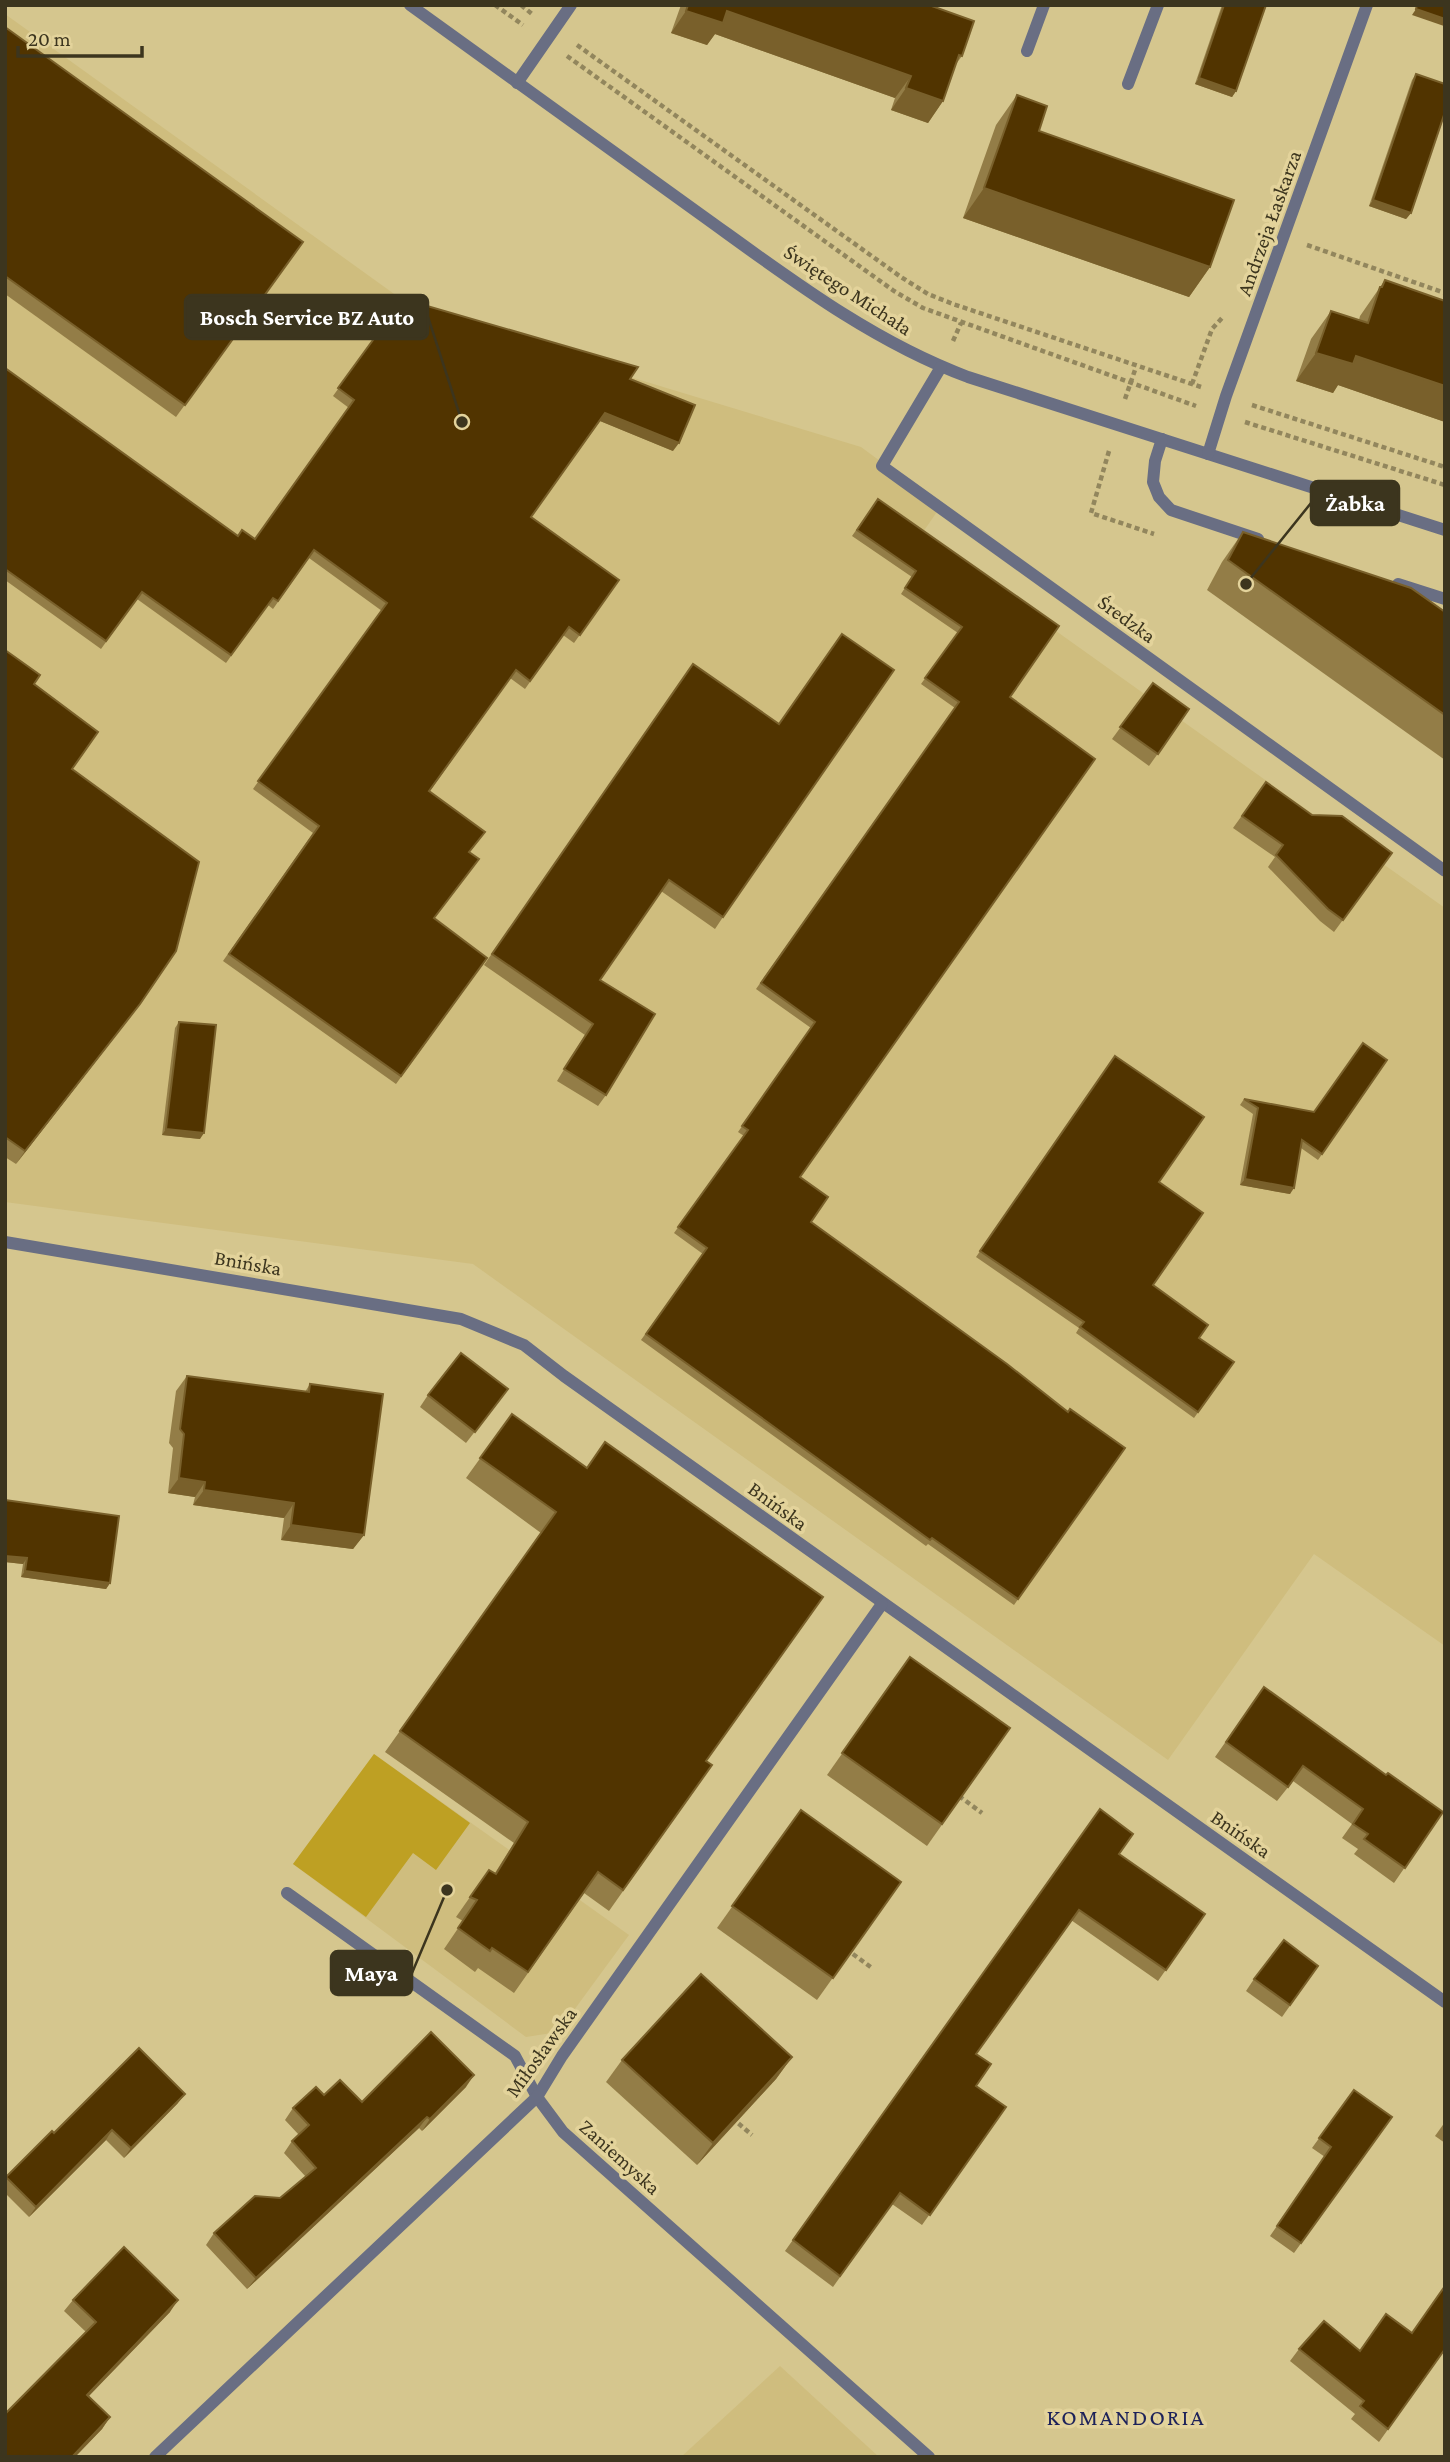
<svg xmlns="http://www.w3.org/2000/svg" width="1450" height="2462" viewBox="0 0 1450 2462" font-family="'Crimson Pro',serif">
  <rect width="100%" height="100%" fill="#d5c68e"/>
  <g fill="#cfbd7e">
    <path d="M5 14 422 314 861 447 941 506 921 535 1445 908V1646L1314 1554 1168 1760 473 1264 5 1202Z"/>
    <path d="M374 1754 629 1935 558 2032 526 2037 293 1864Z"/>
    <path d="M780 2366 879 2457H681Z"/>
  </g>
  <path fill="#bea023" d="M374 1754 470 1823 436 1870 413 1853 366 1917 293 1864Z"/>
  <g fill="none" stroke-linecap="round" stroke-linejoin="round">
    <g stroke="#92865d" stroke-width="4.5" stroke-dasharray="5 3.5" stroke-linecap="butt">
      <path d="M495 5 523 25"/>
      <path d="M521 5 532 14"/>
      <path d="M577 45 901 277 928 294 953 304 1201 387"/>
      <path d="M567 56 894 291 923 308 1196 406"/>
      <path d="M1307 245 1445 293"/>
      <path d="M953 341 961 323"/>
      <path d="M1192 384 1212 329 1223 317"/>
      <path d="M1125 399 1136 367"/>
      <path d="M1252 405 1445 467"/>
      <path d="M1245 422 1445 485"/>
      <path d="M1109 451 1091 513 1154 534"/>
      <path d="M959 1796 982 1813"/>
      <path d="M846 1949 872 1968"/>
      <path d="M732 2118 752 2135"/>
    </g>
    <g stroke="#696e83" stroke-width="12">
      <path d="M410 5C507 75 603 144 700 214 785 275 869 340 968 377L1445 530"/>
      <path d="M1027 51 1044 5"/>
      <path d="M517 83 571 5"/>
      <path d="M1128 84 1158 5"/>
      <path d="M941 367 882 466 1445 871"/>
      <path d="M1162 439 1155 461 1153 482 1159 497 1171 510 1258 539"/>
      <path d="M1208 454 1226 396 1367 5"/>
      <path d="M1398 584 1445 599"/>
      <path d="M5 1242 461 1319 524 1345 564 1376 1445 2002"/>
      <path d="M287 1893 515 2056 537 2097 563 2132 929 2457"/>
      <path d="M155 2457 537 2097 562 2056 882 1604"/>
    </g>
  </g>
  <g fill="#937d47">
    <path d="M681 5H929L962 56 956 64 943 101 928 123 891 110 895 98 715 34 707 45 671 33Z"/>
    <path d="M1222 5H1266L1236 91 1232 97 1195 84Z"/>
    <path d="M5 27 303 242 176 417 5 294Z"/>
    <path d="M1416 74 1411 213 1406 219 1369 206 1412 80Z"/>
    <path d="M1017 95 1039 131 1210 267 1189 297 963 218 996 125Z"/>
    <path d="M1385 280 1445 301V422L1338 385 1333 393 1296 381 1311 339 1331 311 1359 320 1360 316Z"/>
    <path d="M403 299 630 379 673 451 600 421 531 517 619 580 574 643 563 635 525 689 510 678 430 791 479 840 470 852 434 918 487 958 396 1084 223 961 313 833 253 789 382 611 309 558 273 609 268 605 226 663 137 599 101 649 5 580V368L238 536 255 539 349 408 333 396Z"/>
    <path d="M878 499 1010 697 800 1177 811 1222 1068 1412 1125 1448 1014 1605 928 1544 926 1546 641 1340 703 1254 674 1233 744 1136 738 1132 811 1028 756 989 955 708 921 684 958 633 901 594 912 577 852 536Z"/>
    <path d="M1243 532 1445 612V760L1207 590 1222 562Z"/>
    <path d="M5 650 34 684 72 769 130 1017 16 1164 5 1157Z"/>
    <path d="M693 664 723 917 715 929 661 891 600 980 606 1095 598 1106 557 1081 585 1035 484 965Z"/>
    <path d="M1153 683 1189 710 1149 766 1112 739Z"/>
    <path d="M1266 782 1312 815 1392 853 1334 932 1320 921 1268 867 1275 857 1233 828Z"/>
    <path d="M179 1022 200 1139 162 1135 175 1028Z"/>
    <path d="M1115 1056 1159 1182 1153 1285 1199 1338 1234 1362 1194 1418 1076 1333 1079 1328 976 1257Z"/>
    <path d="M1387 1060 1318 1160 1301 1148 1290 1194 1240 1185 1253 1114 1240 1105 1244 1099 1314 1112Z"/>
    <path d="M187 1376 305 1392 310 1384 364 1535 353 1549 281 1540 284 1518 193 1505 195 1497 168 1493 173 1448 169 1443 176 1391Z"/>
    <path d="M508 1389 466 1443 420 1407 428 1395Z"/>
    <path d="M512 1414 706 1761 712 1765 609 1911 584 1893 514 1993 478 1968 475 1972 444 1949 463 1921 456 1917 489 1870 495 1873 514 1843 385 1752 541 1533 466 1478Z"/>
    <path d="M5 1500 110 1583 106 1589 21 1577 23 1564 5 1562Z"/>
    <path d="M910 1657 1010 1728 927 1846 827 1775Z"/>
    <path d="M1264 1687 1386 1775 1443 1812 1394 1883 1354 1854 1358 1849 1342 1838 1352 1824 1293 1781 1277 1801 1215 1757Z"/>
    <path d="M1100 1809 1119 1854 1205 1914 1158 1981 1071 1920 976 2054V2086L1006 2107 922 2225 892 2204 833 2287 785 2251Z"/>
    <path d="M801 1810 901 1882 817 2000 717 1928Z"/>
    <path d="M1318 1966 1282 2017 1246 1991 1254 1979Z"/>
    <path d="M792 2057 776 2079 697 2165 606 2082 622 2060Z"/>
    <path d="M466 2087 422 2131 419 2128 247 2289 206 2245 214 2233 280 2198 306 2177 284 2153 292 2141 299 2135 285 2120 293 2108 324 2095 362 2102Z"/>
    <path d="M1354 2090 1392 2117 1294 2253 1270 2236 1325 2157 1312 2148Z"/>
    <path d="M178 2103 124 2158 106 2140 29 2217 5 2193V2179L52 2131 54 2133Z"/>
    <path d="M1445 2122V2143L1435 2136Z"/>
    <path d="M73 2300 170 2312 89 2396 110 2417 102 2429 75 2457H5L86 2332 64 2311Z"/>
    <path d="M1412 2333 1445 2349 1379 2442 1351 2419 1355 2414 1290 2361 1299 2349 1360 2351Z"/>
  </g>
  <g fill="#79602b">
    <path d="M1416 9 1445 19V25L1444 26 1412 15Z"/>
    <path d="M686 11H727L911 76 895 98 715 34 707 45 671 33Z"/>
    <path d="M1199 78 1236 91 1232 97 1195 84Z"/>
    <path d="M906 88 943 101 928 123 891 110Z"/>
    <path d="M984 188 1210 267 1189 297 963 218Z"/>
    <path d="M1373 200 1411 213 1406 219 1369 206Z"/>
    <path d="M1316 353 1356 356 1445 386V422L1338 385 1333 393 1296 381Z"/>
    <path d="M605 413 679 443 673 451 600 421Z"/>
    <path d="M140 1004 130 1017 16 1164 25 1151Z"/>
    <path d="M166 1129 204 1133 200 1139 162 1135Z"/>
    <path d="M1245 1179 1294 1188 1290 1194 1240 1185Z"/>
    <path d="M179 1478 205 1482 195 1497 168 1493Z"/>
    <path d="M204 1490 294 1503 284 1518 193 1505Z"/>
    <path d="M291 1525 364 1535 353 1549 281 1540Z"/>
    <path d="M5 1556 27 1558 23 1564 5 1562Z"/>
    <path d="M25 1571 110 1583 106 1589 21 1577Z"/>
    <path d="M792 2057 776 2079 697 2165 713 2143Z"/>
    <path d="M474 2075 466 2087 422 2131 430 2119Z"/>
    <path d="M185 2094 178 2103 124 2158 131 2148Z"/>
    <path d="M427 2117 419 2128 247 2289 256 2278Z"/>
    <path d="M112 2130 106 2140 29 2217 36 2207Z"/>
    <path d="M178 2300 170 2312 79 2406 87 2395Z"/>
    <path d="M110 2417 102 2429 75 2457H72Z"/>
  </g>
  <g fill="#513400" stroke="#79602b" stroke-width="2">
    <path d="M688 5H929L974 21 962 56 959 55 943 101 906 88 911 76 727 11 723 23 686 11Z"/>
    <path d="M1224 5H1266L1236 91 1199 78Z"/>
    <path d="M1417 5H1445V19L1416 9Z"/>
    <path d="M5 27 303 242 185 405 5 276Z"/>
    <path d="M1416 74 1445 84V112L1411 213 1373 200Z"/>
    <path d="M1017 95 1047 106 1039 131 1234 200 1210 267 984 188Z"/>
    <path d="M1385 280 1445 301V386L1356 356 1353 364 1316 353 1331 311 1368 323 1380 287H1382Z"/>
    <path d="M403 299 638 367 630 379 695 405 679 443 605 413 531 517 619 580 580 635 569 627 530 681 516 670 429 791 485 832 469 852 479 859 434 918 487 958 401 1076 229 954 319 826 258 781 387 603 314 550 278 601 273 598 231 655 142 592 106 641 5 569V368L238 536 242 530 255 539 354 400 338 388Z"/>
    <path d="M878 499 1059 626 1010 697 1095 759 800 1177 828 1197 811 1222 1007 1364 1068 1412 1070 1409 1125 1448 1018 1599 932 1538 930 1540 646 1334 707 1248 678 1227 748 1130 742 1126 815 1022 761 983 959 702 925 678 962 627 905 588 916 571 857 530Z"/>
    <path d="M1243 532 1411 588 1445 612V715L1228 560Z"/>
    <path d="M842 634 894 670 723 917 669 880 600 980 655 1014 606 1095 564 1069 593 1024 492 954 693 664 779 724Z"/>
    <path d="M5 650 40 675 34 684 98 732 72 769 199 862 176 951 140 1004 25 1151 5 1137Z"/>
    <path d="M1153 683 1189 709 1158 754 1120 727Z"/>
    <path d="M1266 782 1312 815 1342 816 1392 853 1343 920 1328 909 1276 855 1283 845 1242 816Z"/>
    <path d="M179 1022 216 1025 204 1133 166 1129Z"/>
    <path d="M1363 1043 1387 1060 1322 1154 1302 1140 1294 1188 1245 1179 1258 1108 1244 1099 1314 1112Z"/>
    <path d="M1115 1056 1204 1117 1159 1182 1203 1213 1153 1285 1208 1325 1199 1338 1234 1362 1198 1412 1080 1327 1084 1322 980 1251Z"/>
    <path d="M461 1353 508 1389 475 1432 428 1395Z"/>
    <path d="M187 1376 309 1392 310 1384 383 1394 364 1535 291 1525 294 1503 204 1490 205 1482 179 1478 184 1434 180 1429Z"/>
    <path d="M512 1414 587 1468 605 1442 823 1597 706 1761 712 1765 623 1890 598 1872 528 1972 492 1948 490 1951 458 1928 477 1900 470 1897 489 1870 496 1874 528 1822 400 1731 556 1512 480 1458Z"/>
    <path d="M5 1500 119 1516 110 1583 25 1571 27 1558 5 1556Z"/>
    <path d="M910 1657 1010 1728 942 1824 842 1753Z"/>
    <path d="M1264 1687 1386 1775 1388 1773 1443 1812 1405 1868 1364 1839 1368 1834 1353 1824 1363 1809 1303 1766 1288 1787 1226 1742Z"/>
    <path d="M1100 1809 1133 1834 1119 1854 1205 1914 1166 1970 1079 1910 976 2054 991 2064 976 2086 1006 2107 930 2215 900 2193 840 2276 793 2240Z"/>
    <path d="M801 1810 901 1882 833 1978 732 1906Z"/>
    <path d="M1284 1940 1318 1966 1290 2005 1254 1979Z"/>
    <path d="M701 1974 792 2057 713 2143 622 2060Z"/>
    <path d="M431 2032 474 2075 430 2119 427 2117 256 2278 214 2233 255 2196 280 2198 316 2168 292 2141 309 2125 293 2108 316 2087 324 2095 340 2080 362 2102Z"/>
    <path d="M139 2048 185 2094 131 2148 112 2130 36 2207 6 2177 52 2131 54 2133Z"/>
    <path d="M1354 2090 1392 2117 1301 2243 1277 2226 1331 2147 1319 2138Z"/>
    <path d="M124 2247 178 2300 87 2395 110 2417 72 2457H5V2414L96 2322 73 2300Z"/>
    <path d="M1445 2286V2349L1388 2429 1360 2406 1364 2401 1299 2349 1324 2321 1360 2351 1386 2314 1412 2333Z"/>
  </g>
  <g text-anchor="middle" dominant-baseline="central" stroke-width="7" stroke-linejoin="round" paint-order="stroke">
    <g font-size="21" fill="#3c351e" stroke="#e3d39b">
      <text transform="translate(1269 223) rotate(-70)">Andrzeja Łaskarza</text>
      <text transform="translate(848 290) rotate(33)">Świętego Michała</text>
      <text transform="translate(1127 619) rotate(36)">Średzka</text>
      <text transform="translate(248 1263) rotate(10)">Bnińska</text>
      <text transform="translate(778 1506) rotate(36)">Bnińska</text>
      <text transform="translate(1241 1834) rotate(35)">Bnińska</text>
      <text transform="translate(541 2052) rotate(-54)">Miłosławska</text>
      <text transform="translate(620 2157) rotate(42)">Zaniemyska</text>
    </g>
    <g font-size="23" letter-spacing="2" fill="#1d225a" stroke="#e3d39b">
      <text x="1126" y="2417">KOMANDORIA</text>
    </g>
  </g>
  <path fill="none" stroke="#3c351e" stroke-width="2.5" d="M462 422L428 317M1246 584L1311 503M447 1890L412 1973"/>
  <g fill="#3c351e" stroke="#e3d39b" stroke-width="2.5">
    <circle cx="462" cy="422" r="7"/>
    <circle cx="1246" cy="584" r="7"/>
    <circle cx="447" cy="1890" r="7"/>
  </g>
  <g fill="#3c351e" stroke="#3c351e" stroke-width="2.5">
    <rect x="185" y="295" width="243" height="44" rx="7"/>
    <rect x="1311" y="481" width="88" height="44" rx="7"/>
    <rect x="331" y="1951" width="81" height="44" rx="7"/>
  </g>
  <g font-size="23" text-anchor="middle" font-weight="bold" fill="#fff">
    <text x="307" y="325">Bosch Service BZ Auto</text>
    <text x="1355" y="511">Żabka</text>
    <text x="371" y="1981">Maya</text>
  </g>
  <rect width="1450" height="2462" fill="none" stroke="#3c351e" stroke-width="14"/>
  <path d="M18 46v10h124v-10" fill="none" stroke="#3c351e" stroke-width="3.5"/>
  <text x="28" y="46" font-size="21" fill="#3c351e" stroke="#e3d39b" stroke-width="5" paint-order="stroke">20 m</text>
</svg>
